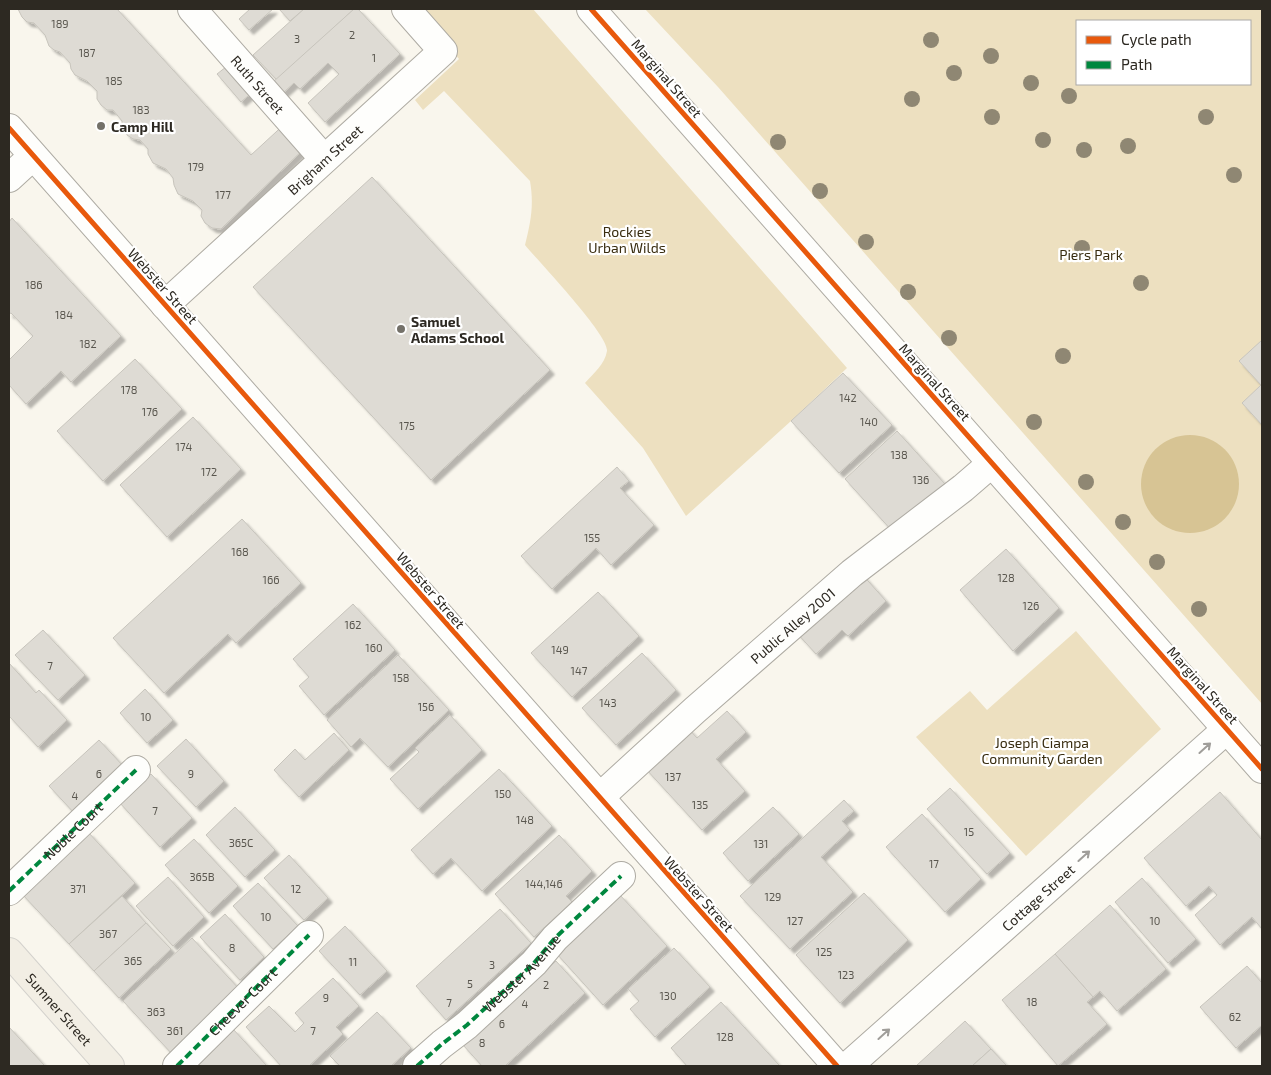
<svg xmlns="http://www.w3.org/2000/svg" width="1271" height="1075" viewBox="0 0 1271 1075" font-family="'Exo 2',sans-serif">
  <defs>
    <filter id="shadow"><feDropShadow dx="4.5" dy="4.5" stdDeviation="1" flood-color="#0004"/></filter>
  </defs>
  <rect width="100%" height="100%" fill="#f9f6ed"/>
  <g fill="#ede0c0" fill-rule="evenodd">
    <path d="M416 9H533L847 368 791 421 686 516 643 448 585 383C593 374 605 364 607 351 609 335 539 262 525 245 531 221 534 205 530 181L444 91 423 110 415 100 459 59Z"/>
    <path d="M645 9H1262V704L718 87ZM1077 21H1250V84H1077Z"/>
    <path d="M1076 631 1161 729 1026 856 916 737 970 691 987 710Z"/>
  </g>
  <circle fill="#d7c494" cx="1190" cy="484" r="49"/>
  <g fill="#dedbd4" stroke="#c7c4bc" filter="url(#shadow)">
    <path d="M18 9H117L251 155 289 120 310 143 221 229 212 228 205 223 201 216 202 210 193 201 178 194 174 185 173 178 166 169 153 163 148 154V149L140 140 133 139 127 135 123 128 122 121 113 110H107L101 105 97 99V91L87 81 75 75 71 69 70 63 60 52 54 50 49 46 45 35 34 23 27 22 22 17Z"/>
    <path d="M250 9H273L249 30 239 19Z"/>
    <path d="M279 9H304L290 21Z"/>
    <path d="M304 9H354L277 80 253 55Z"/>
    <path d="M354 9H358L400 54 325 122 308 103 339 74 328 63 300 89 294 83 283 93 273 82Z"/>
    <path d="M231 63 255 90 241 102 217 74Z"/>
    <path d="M372 177 550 370 431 480 253 287Z"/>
    <path d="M12 218 121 336 71 382 61 371 26 404 9 385V360L33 336 11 313 9 314V222Z"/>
    <path d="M1262 340V425L1242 403 1261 385 1239 361Z"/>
    <path d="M135 359 182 409 103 481 57 431Z"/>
    <path d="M843 373 892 425 839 473 791 421Z"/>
    <path d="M193 417 241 469 167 537 120 485Z"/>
    <path d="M897 431 945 484 893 532 845 479Z"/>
    <path d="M617 467 629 481 620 488 654 525 611 565 596 548 552 589 521 556Z"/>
    <path d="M242 519 301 583 236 643 228 634 164 693 113 638Z"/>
    <path d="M1006 549 1059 608 1013 651 960 590Z"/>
    <path d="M860 572 886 601 848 636 842 630 816 654 795 631Z"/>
    <path d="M598 592 639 636 572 697 531 653Z"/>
    <path d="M353 604 395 650 324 715 299 686 309 677 293 659Z"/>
    <path d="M43 630 85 675 58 700 15 655Z"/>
    <path d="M642 653 676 690 616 745 582 708Z"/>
    <path d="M398 655 449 710 388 767 360 738 351 747 327 720Z"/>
    <path d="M9 663 36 693 39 690 67 720 38 747 9 716Z"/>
    <path d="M145 689 173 720 147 743 120 713Z"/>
    <path d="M727 711 746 732 716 759 745 791 702 830 645 768 688 728 697 738Z"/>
    <path d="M450 715 482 750 418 809 390 779 419 752 415 748Z"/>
    <path d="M334 733 349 750 299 797 274 770 295 749 305 760Z"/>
    <path d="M186 739 224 781 196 807 157 766Z"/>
    <path d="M99 740 125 768 75 814 49 786Z"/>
    <path d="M499 769 552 826 482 891 451 858 433 874 411 850Z"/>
    <path d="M151 774 192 818 160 847 119 802Z"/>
    <path d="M950 788 1010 853 987 874 927 809Z"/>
    <path d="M1220 792 1262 840V929L1252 917 1220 945 1195 915 1217 895 1209 886 1186 906 1144 858Z"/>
    <path d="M844 800 854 811 842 821 850 830 821 857 853 892 790 949 740 896Z"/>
    <path d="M235 807 275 850 245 877 206 835Z"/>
    <path d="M773 807 799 834 748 881 723 853Z"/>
    <path d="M922 814 981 879 945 912 886 847Z"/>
    <path d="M88 832 135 883 69 944 21 893Z"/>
    <path d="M559 835 592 871 566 896 572 902 534 937 495 894Z"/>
    <path d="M194 839 238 886 209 913 165 865Z"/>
    <path d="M289 855 328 898 304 920 264 878Z"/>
    <path d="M168 877 204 917 173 946 136 906Z"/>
    <path d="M1142 878 1196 939 1168 963 1115 902Z"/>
    <path d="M258 883 298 926 273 949 233 906Z"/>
    <path d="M864 893 908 940 840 1003 796 955Z"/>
    <path d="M620 895 667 946 603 1005 556 953Z"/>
    <path d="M122 896 146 923 94 971 69 944Z"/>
    <path d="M1110 905 1166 969 1117 1011 1100 991 1093 997 1055 954Z"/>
    <path d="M500 909 531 943 446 1020 416 986Z"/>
    <path d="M225 914 264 957 240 980 200 937Z"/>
    <path d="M146 923 171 949 119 998 94 971Z"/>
    <path d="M345 926 387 971 360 995 319 951Z"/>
    <path d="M192 938 241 991 172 1054 123 1001Z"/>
    <path d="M674 948 710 987 655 1037 630 1009 639 1001 628 989Z"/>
    <path d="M1055 954 1093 997 1087 1002 1107 1024 1058 1066 1002 1000Z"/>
    <path d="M556 961 585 993 505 1066H482L463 1045Z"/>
    <path d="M1247 966 1262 983V1025L1236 1048 1200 1007Z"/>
    <path d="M333 978 359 1006 336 1027 343 1034 309 1066H281L246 1027 269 1006 295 1032 304 1023 295 1013Z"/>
    <path d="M721 1002 779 1065 778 1066H687L671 1048Z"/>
    <path d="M377 1012 411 1048 391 1066H340L330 1056Z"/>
    <path d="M965 1021 991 1049 972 1066H916Z"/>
    <path d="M9 1027 45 1066H9Z"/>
    <path d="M233 1029 267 1066H193Z"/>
    <path d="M991 1049 1007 1066H972Z"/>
  </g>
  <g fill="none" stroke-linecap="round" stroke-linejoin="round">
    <g stroke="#aeaba3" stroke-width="30">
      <g id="minor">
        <path id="s1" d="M192 9 324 159"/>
        <path d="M591 9 1262 769"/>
        <path d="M9 128 837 1066"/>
        <path d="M9 178 33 156"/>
        <path id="s2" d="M165 305 443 51 406 9"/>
        <path id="s3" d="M600 797 695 710 852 573 963 488 992 463"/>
        <path id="s4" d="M9 891 136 770"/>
        <path id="s5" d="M177 1066 309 935"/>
        <path id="s6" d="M417 1066 442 1044 467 1025 534 963 555 938 621 876"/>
        <path id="s7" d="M848 1066 1227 729"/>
      </g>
    </g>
    <g stroke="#d3d1cc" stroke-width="30">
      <g id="major">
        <path id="s8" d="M9 952 110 1066"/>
      </g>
    </g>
    <use href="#minor" stroke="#fefefc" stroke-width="28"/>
    <use href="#major" stroke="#f2eee4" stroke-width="28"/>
    <g stroke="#00873e" stroke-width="4" stroke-dasharray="8 4" stroke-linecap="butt">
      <path d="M9 891 136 770"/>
      <path d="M177 1066 309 935"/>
      <path d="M417 1066 442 1044 467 1025 534 963 555 938 621 876"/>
    </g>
    <g stroke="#fff" stroke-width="8">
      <g id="cycleway">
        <path d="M591 9 1262 769"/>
        <path d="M9 128 837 1066"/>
      </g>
    </g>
    <use href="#cycleway" stroke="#e8590c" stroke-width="5"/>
  </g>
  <g fill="#8f8773">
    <circle cx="931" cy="40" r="8"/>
    <circle cx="991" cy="56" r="8"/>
    <circle cx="954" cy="73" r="8"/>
    <circle cx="1031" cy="83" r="8"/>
    <circle cx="1069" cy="96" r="8"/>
    <circle cx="912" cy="99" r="8"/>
    <circle cx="992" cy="117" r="8"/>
    <circle cx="1206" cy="117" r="8"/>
    <circle cx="1043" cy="140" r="8"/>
    <circle cx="778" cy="142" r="8"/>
    <circle cx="1128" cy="146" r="8"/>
    <circle cx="1084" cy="150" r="8"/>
    <circle cx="1234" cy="175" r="8"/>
    <circle cx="820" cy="191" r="8"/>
    <circle cx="866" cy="242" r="8"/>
    <circle cx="1082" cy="248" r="8"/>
    <circle cx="1141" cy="283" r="8"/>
    <circle cx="908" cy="292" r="8"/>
    <circle cx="949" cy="338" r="8"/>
    <circle cx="1063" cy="356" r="8"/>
    <circle cx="1034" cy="422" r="8"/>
    <circle cx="1086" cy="482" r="8"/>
    <circle cx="1123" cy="522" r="8"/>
    <circle cx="1157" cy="562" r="8"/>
    <circle cx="1199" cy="609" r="8"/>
  </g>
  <defs><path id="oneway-shaft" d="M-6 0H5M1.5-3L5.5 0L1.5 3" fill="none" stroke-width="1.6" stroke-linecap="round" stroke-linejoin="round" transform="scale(1.25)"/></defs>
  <g stroke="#a09e9a">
    <use href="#oneway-shaft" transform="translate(1205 748) rotate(-42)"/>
    <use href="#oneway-shaft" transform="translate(1084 856) rotate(-42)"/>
    <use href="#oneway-shaft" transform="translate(884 1034) rotate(-42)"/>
  </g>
  <g fill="#747169" stroke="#fff" stroke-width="2">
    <circle cx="101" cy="126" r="5"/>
    <circle cx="401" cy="329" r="5"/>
  </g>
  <g text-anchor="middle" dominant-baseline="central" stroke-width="4.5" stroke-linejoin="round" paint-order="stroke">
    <g font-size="11" fill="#59564e">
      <text x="60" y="23">189</text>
      <text x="352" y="34">2</text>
      <text x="297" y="38">3</text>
      <text x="87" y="52">187</text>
      <text x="374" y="57">1</text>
      <text x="114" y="80">185</text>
      <text x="141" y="109">183</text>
      <text x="196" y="166">179</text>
      <text x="223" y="194">177</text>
      <text x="34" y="284">186</text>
      <text x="64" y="314">184</text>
      <text x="88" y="343">182</text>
      <text x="129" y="389">178</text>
      <text x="848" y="397">142</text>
      <text x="150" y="411">176</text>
      <text x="869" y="421">140</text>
      <text x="407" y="425">175</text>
      <text x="184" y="446">174</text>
      <text x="899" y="454">138</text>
      <text x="209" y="471">172</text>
      <text x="921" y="479">136</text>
      <text x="592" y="537">155</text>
      <text x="240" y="551">168</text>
      <text x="1006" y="577">128</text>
      <text x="271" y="579">166</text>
      <text x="1031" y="605">126</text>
      <text x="353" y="624">162</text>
      <text x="374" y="647">160</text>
      <text x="560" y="649">149</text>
      <text x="50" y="665">7</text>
      <text x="579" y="670">147</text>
      <text x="401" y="677">158</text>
      <text x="608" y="702">143</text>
      <text x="426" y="706">156</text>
      <text x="146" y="716">10</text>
      <text x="99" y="773">6</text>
      <text x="191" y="773">9</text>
      <text x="673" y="776">137</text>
      <text x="503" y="793">150</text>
      <text x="75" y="795">4</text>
      <text x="700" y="804">135</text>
      <text x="155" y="810">7</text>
      <text x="525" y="819">148</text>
      <text x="969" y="831">15</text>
      <text x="241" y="842">365C</text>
      <text x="761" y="843">131</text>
      <text x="934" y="863">17</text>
      <text x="202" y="876">365B</text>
      <text x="544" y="883">144,146</text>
      <text x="78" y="888">371</text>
      <text x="296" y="888">12</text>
      <text x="773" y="896">129</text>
      <text x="266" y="916">10</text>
      <text x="795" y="920">127</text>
      <text x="1155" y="920">10</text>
      <text x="108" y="933">367</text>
      <text x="232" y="947">8</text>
      <text x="824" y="951">125</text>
      <text x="133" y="960">365</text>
      <text x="353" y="961">11</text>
      <text x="492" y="964">3</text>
      <text x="846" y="974">123</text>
      <text x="470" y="983">5</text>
      <text x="546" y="984">2</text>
      <text x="668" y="995">130</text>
      <text x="326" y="997">9</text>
      <text x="1032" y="1001">18</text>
      <text x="449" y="1002">7</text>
      <text x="525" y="1003">4</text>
      <text x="156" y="1011">363</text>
      <text x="1235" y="1016">62</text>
      <text x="502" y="1023">6</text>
      <text x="175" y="1030">361</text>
      <text x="313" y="1030">7</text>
      <text x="725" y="1036">128</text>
      <text x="482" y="1042">8</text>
    </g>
    <g font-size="14" fill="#2d2922" stroke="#fff">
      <text transform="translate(667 78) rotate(49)">Marginal Street</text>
      <text stroke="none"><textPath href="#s1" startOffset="100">Ruth Street</textPath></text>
      <text stroke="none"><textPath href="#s2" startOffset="216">Brigham Street</textPath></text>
      <text transform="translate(163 286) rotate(48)">Webster Street</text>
      <text transform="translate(935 382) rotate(48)">Marginal Street</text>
      <text transform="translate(431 590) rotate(49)">Webster Street</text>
      <text stroke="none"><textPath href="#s3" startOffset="258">Public Alley 2001</textPath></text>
      <text transform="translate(1203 685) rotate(48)">Marginal Street</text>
      <text stroke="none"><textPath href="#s4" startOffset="88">Noble Court</textPath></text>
      <text transform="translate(699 894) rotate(48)">Webster Street</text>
      <text stroke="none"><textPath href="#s7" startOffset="254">Cottage Street</textPath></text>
      <text stroke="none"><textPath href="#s6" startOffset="140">Webster Avenue</textPath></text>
      <text stroke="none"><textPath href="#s5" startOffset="92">Cheever Court</textPath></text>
      <text stroke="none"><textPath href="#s8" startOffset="76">Sumner Street</textPath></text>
    </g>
    <g font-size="14" font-weight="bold" fill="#2d2922" stroke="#fff" text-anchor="start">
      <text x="111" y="126">Camp Hill</text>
      <text x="411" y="321">Samuel<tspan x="411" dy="16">Adams School</tspan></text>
    </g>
    <g font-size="14" fill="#392d10" stroke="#fff">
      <text x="627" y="231">Rockies<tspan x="627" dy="16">Urban Wilds</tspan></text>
      <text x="1091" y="254">Piers Park</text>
      <text x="1042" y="742">Joseph Ciampa<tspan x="1042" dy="16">Community Garden</tspan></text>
    </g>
  </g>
  <rect width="1271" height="1075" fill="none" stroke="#2d2922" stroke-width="20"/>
  <rect x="1076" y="20" width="175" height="65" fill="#ffffff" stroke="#aba9a7"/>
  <rect x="1086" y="36" width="25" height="8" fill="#e8590c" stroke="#aba9a7"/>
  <text x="1121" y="45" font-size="15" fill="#2d2922">Cycle path</text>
  <rect x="1086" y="61" width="25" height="8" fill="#00873e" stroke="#aba9a7"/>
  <text x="1121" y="70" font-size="15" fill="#2d2922">Path</text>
</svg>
